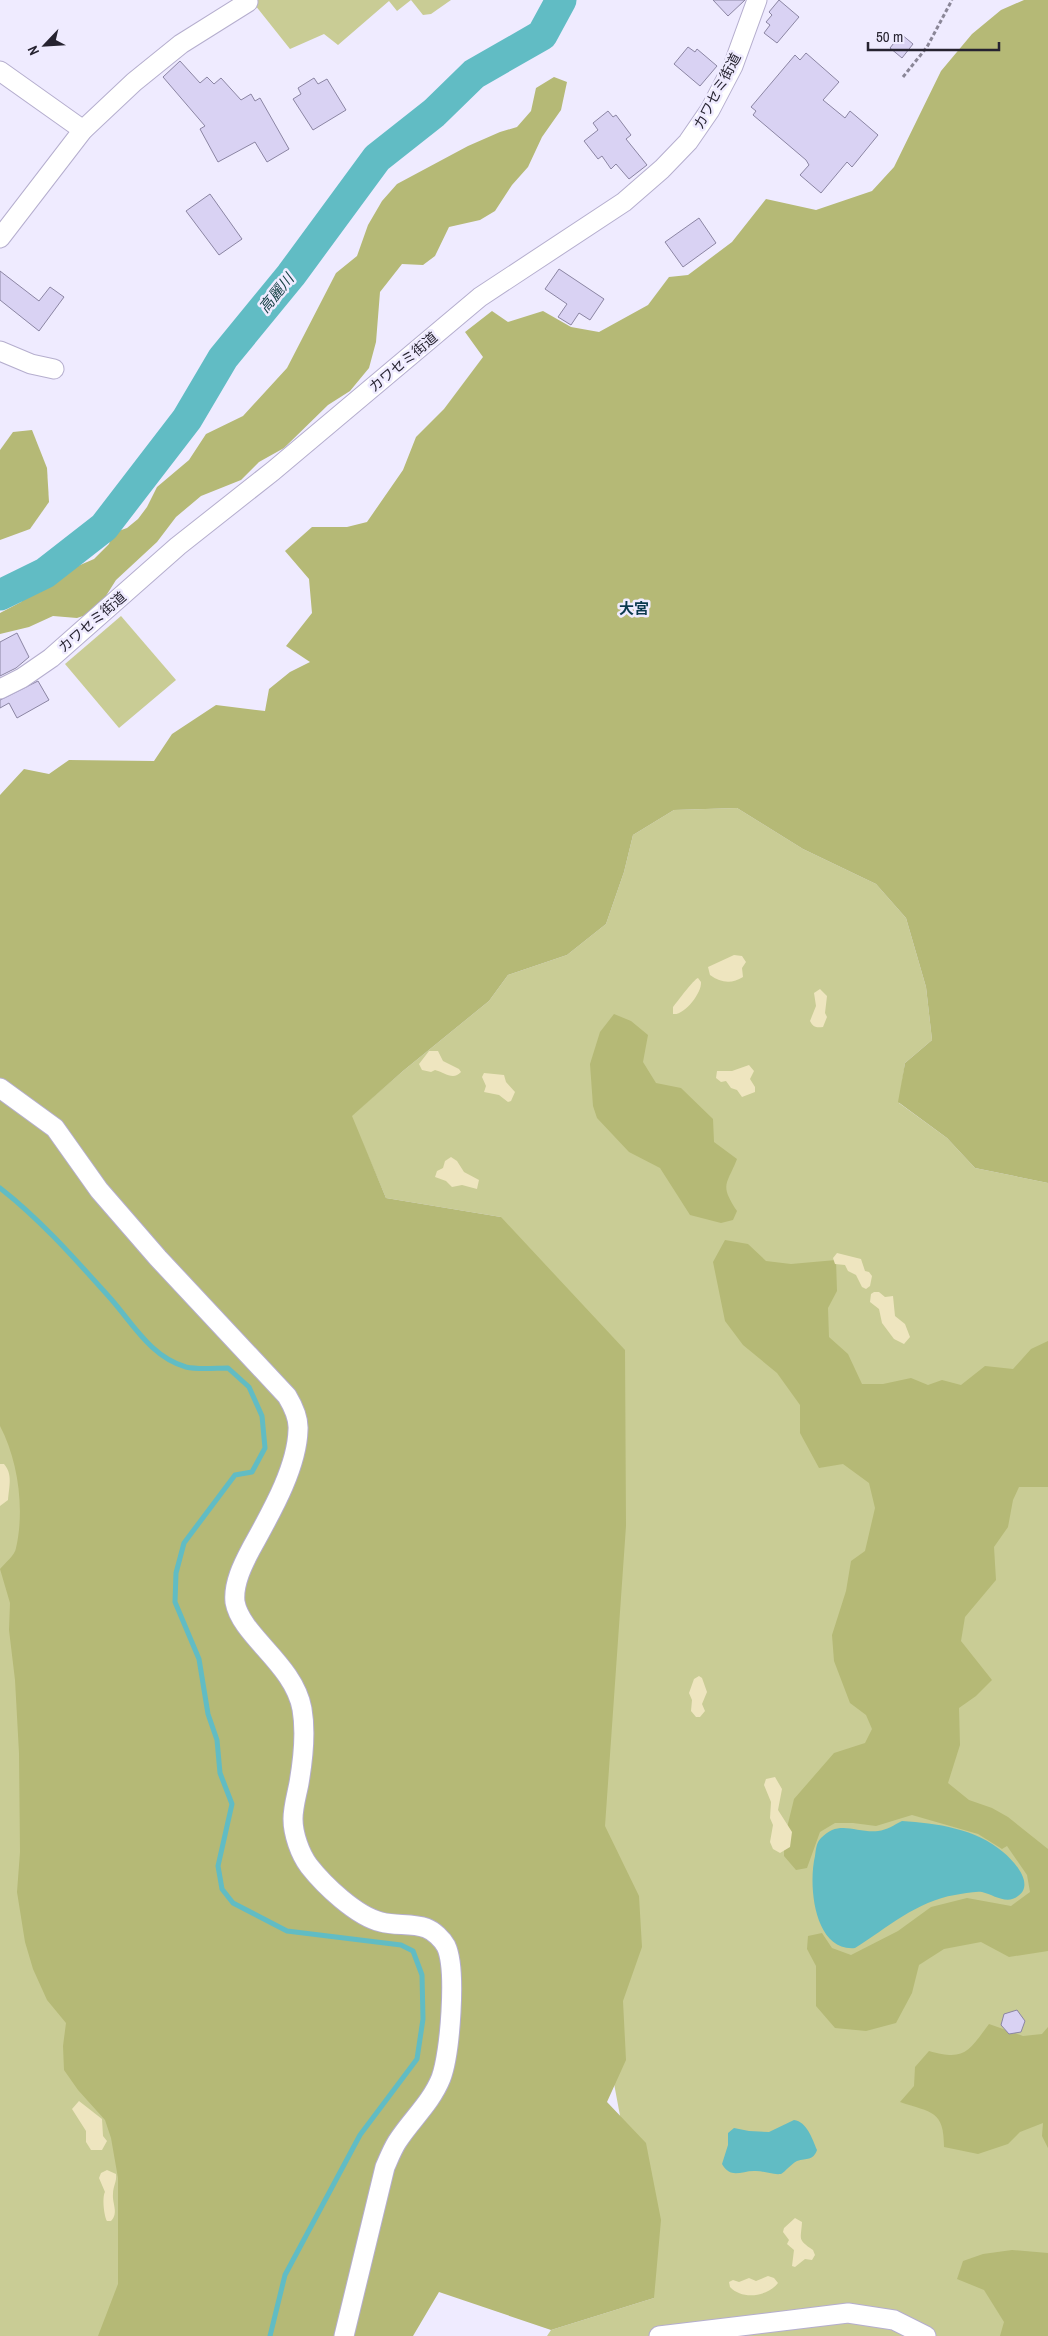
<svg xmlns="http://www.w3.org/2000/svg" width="1048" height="2336" viewBox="0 0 1048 2336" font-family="'Archivo Narrow','Noto Sans JP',sans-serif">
  <rect width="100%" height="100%" fill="#efebff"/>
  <g fill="#c9cc95">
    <path d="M251 0H411L397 11 389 1 338 45 324 34 290 49Z"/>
    <path d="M411 0H451L431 14 423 15Z"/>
    <path d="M121 616 176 680 119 728 65 664Z"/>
    <path d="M737 808 803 849 876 884 906 918 926 987 932 1040 905 1063 899 1103 947 1138 975 1168 1048 1183V2336H547L551 2330 654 2298 610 2062 501 1217 386 1198 351 1116 403 1071 489 1001 508 975 567 955 606 924 624 872 633 835 674 810Z"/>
    <path d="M24 1383 140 2336H0V1384Z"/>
  </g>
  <g fill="#b5b976">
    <path d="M1024 0H1048V1183L975 1168 947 1138 898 1102 905 1063 932 1040 926 987 906 918 876 884 803 849 737 808 674 810 633 835 624 872 606 924 567 955 508 975 489 1001 403 1071 352 1116 386 1198 501 1217 625 1350 626 1526 605 1826 639 1896 642 1947 623 2001 626 2060 607 2102 646 2143 661 2220 654 2298 551 2330 439 2292 413 2336H98L118 2284V2178L111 2138 105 2120 78 2090 64 2070 63 2046 66 2023 47 2000 33 1969 25 1942 17 1892 20 1852 19 1753 15 1680 9 1630 10 1603 0 1569C5 1563 15 1555 16 1548 25 1509 18 1460 0 1426V795L24 769 49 774 69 760 154 761 172 734 216 705 265 711 269 689 290 672 310 662 286 646 312 613 309 579 285 551 312 527H347L367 522 403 470 416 437 444 409 483 357 465 332 492 311 508 322 543 311 571 327 599 332 648 305 669 277 688 275 732 242 766 199 816 210 872 191 894 167 941 71 972 34 1001 10Z"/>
    <path d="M554 77 567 82 561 110 542 137 528 167 512 185 495 211 480 220 449 227 435 256 423 265 402 264 380 292 376 342 369 368 350 391 328 405 284 448 259 462 241 480 201 496 176 517 157 542 116 580 104 599 89 614 77 618 53 616 29 627 0 634V613L21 602 36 589 64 572 94 559 109 544 113 533 127 528 138 519 147 507 157 487 189 460 206 434 243 416 287 368 336 273 357 256 368 225 382 201 397 184 468 146 500 132 517 127 531 111 536 88Z"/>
    <path d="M32 430 47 468 49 502 30 529 0 540V450L13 432Z"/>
    <path d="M614 1014 631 1021 648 1035 643 1062 656 1083 681 1088 713 1119 714 1142 737 1159C727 1185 719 1184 737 1211L733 1220 721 1223 690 1215 660 1168 629 1152 597 1118 593 1106 590 1064 600 1032Z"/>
    <path d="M725 1240 748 1244 766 1261 791 1264 836 1260 837 1291 828 1308 829 1337 848 1354 862 1384H883L911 1378 928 1385 942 1380 961 1385 985 1366 1013 1369 1031 1349 1048 1341V1487H1019L1013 1500 1008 1527 994 1547 996 1580 965 1617 961 1641 992 1680 976 1696 959 1708 960 1745 948 1783 969 1800 992 1808 1008 1817 1048 1849V1951L1009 1957 981 1942 944 1949 919 1965 912 1993 896 2023 866 2031 835 2028 816 2006V1966L807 1949 808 1936 822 1933 832 1948 851 1955 898 1931 931 1907 967 1898 1011 1906 1030 1892 1027 1875 1007 1846 1002 1849 978 1834 912 1815 876 1826 853 1823H835L820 1832 807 1868 796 1870 784 1856V1840L794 1799 834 1753 865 1743 872 1729 866 1715 850 1703 834 1661 832 1635 846 1591 851 1561 865 1551 875 1508 869 1483 843 1464 819 1468 800 1433V1405L777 1373 743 1345 725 1321 713 1262Z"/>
    <path d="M989 2024 1023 2036 1042 2034 1048 2027V2148L1042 2136 1043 2123 1020 2132 1008 2144 978 2154 944 2147C944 2110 932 2113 900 2102L914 2086 915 2067 929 2051C965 2061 968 2052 989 2024Z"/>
    <path d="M1012 2250 1048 2253V2336H1000L1004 2322 984 2290 957 2279 963 2261 983 2254Z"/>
  </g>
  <g fill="#eee5bf">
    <path d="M734 955 742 956 746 962 742 968 743 977C732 984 721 983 710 975L708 967Z"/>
    <path d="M698 978 701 982C702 993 684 1016 673 1014V1007C678 1001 693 980 698 978Z"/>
    <path d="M820 989 827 996 825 1013 827 1017 823 1027C816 1028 813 1027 810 1021L816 1006 814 993Z"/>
    <path d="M429 1051H438L443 1061 459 1069 461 1072C453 1081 444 1072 435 1070L431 1072 422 1070 419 1064Z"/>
    <path d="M749 1065 754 1071 750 1079 755 1087V1092L742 1097 737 1090 731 1088 726 1081 721 1082 716 1078 717 1071H732Z"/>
    <path d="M484 1073 504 1075 506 1082 515 1092 511 1101 508 1102 499 1095 484 1092 486 1086 482 1077Z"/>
    <path d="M451 1157 457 1161 464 1172 479 1180 477 1189 462 1185 452 1187 446 1181 435 1177 437 1171 443 1168 445 1161Z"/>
    <path d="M837 1253 861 1259 865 1271 869 1272 872 1276 870 1286 866 1289 862 1287 856 1275 848 1271 845 1265 835 1264 833 1258Z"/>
    <path d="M874 1292H879L885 1297 893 1296 895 1316 905 1324 910 1337 904 1344 894 1339 882 1323 879 1309 870 1302 871 1294Z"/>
    <path d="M0 1464H4C13 1474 9 1487 8 1500L0 1506Z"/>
    <path d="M699 1676 702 1678 707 1692 702 1704 705 1711 700 1717H696L691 1711 692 1700 689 1693 694 1679Z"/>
    <path d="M775 1777 782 1789 778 1810 792 1832 790 1847 780 1853 773 1849 770 1842 773 1825 770 1818 771 1802 764 1785 766 1779Z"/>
    <path d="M79 2101 102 2119 103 2136 107 2141 102 2150H91L86 2142V2131L72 2109Z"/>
    <path d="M107 2170 116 2174C117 2182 113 2186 113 2194 112 2203 119 2213 111 2221H107C104 2216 102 2197 105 2192L99 2178 101 2173Z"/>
    <path d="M795 2218 802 2222C801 2240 797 2239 813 2250L815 2255 812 2260 805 2259 795 2267 792 2266 794 2250 787 2244 789 2240 783 2232 784 2228Z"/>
    <path d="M768 2276 774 2278 778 2283C767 2297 742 2300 730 2287L729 2282 733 2280 739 2282 749 2278 756 2281Z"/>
  </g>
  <g fill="#61bcc4">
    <path d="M902 1821C936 1823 977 1829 1003 1852 1014 1861 1035 1884 1018 1896 1007 1905 994 1895 982 1892 974 1891 963 1894 955 1895 917 1901 887 1928 855 1948 814 1952 808 1885 815 1856 816 1850 816 1843 821 1838 839 1819 855 1833 878 1831 887 1830 894 1825 902 1821Z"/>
    <path d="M794 2120C807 2122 812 2138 817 2150 813 2161 807 2158 797 2161 791 2164 786 2171 781 2174 772 2175 764 2171 756 2171 742 2170 731 2180 722 2164L728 2145V2133L734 2128 749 2131 769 2132Z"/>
  </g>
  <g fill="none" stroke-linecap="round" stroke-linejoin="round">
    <path stroke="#61bcc4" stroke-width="5" d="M0 1188C41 1220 76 1260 111 1299 133 1324 151 1357 186 1367 198 1370 215 1368 228 1368L249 1387 262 1416 265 1448 252 1472 235 1475 184 1543 176 1573 175 1602 199 1659 208 1714 217 1740 220 1773 232 1804 218 1866 222 1889 233 1903 287 1931 401 1945 413 1951 422 1975 423 2019 417 2059 360 2135 285 2275 270 2336"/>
    <path stroke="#61bcc4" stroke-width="31" d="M0 595 45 573 104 527 187 419 223 358 291 275 377 158 434 113 474 74 542 35 561 0"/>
  </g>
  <g fill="#d9d2f3" stroke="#8b85a3">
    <path d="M713 0H745L728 16Z"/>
    <path d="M779 0 799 17 777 43 764 33 770 25 766 22 772 15 769 12Z"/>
    <path d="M901 34 913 44 902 58 890 48Z"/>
    <path d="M688 47 695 52 697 49 717 66 700 86 674 64Z"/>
    <path d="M806 53 839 82 823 100 845 118 850 111 878 135 852 167 847 162 821 193 800 175 809 165 806 160 753 115 756 111 751 107 795 55 800 60Z"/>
    <path d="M180 61 200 83 207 77 214 84 221 78 241 100 251 94 255 101 260 98 289 149 267 162 255 142 218 162 200 129 205 126 163 77Z"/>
    <path d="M314 78 318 84 327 79 346 110 313 130 293 99 301 94 298 88Z"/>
    <path d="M608 111 613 117 616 115 631 135 626 139 647 165 629 179 616 164 611 169 602 156 598 159 584 141 598 130 593 123Z"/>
    <path d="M210 194 242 239 219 255 186 211Z"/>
    <path d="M699 218 716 243 683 267 665 242Z"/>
    <path d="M559 269 604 299 590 320 579 313 571 325 558 317 567 304 545 289Z"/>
    <path d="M0 271 39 301 50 287 64 297 39 331 0 300Z"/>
    <path d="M17 633 29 657 16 668 0 676V642Z"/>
    <path d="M38 681 49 700 17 718 9 703 0 708V700Z"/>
    <path d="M1017 2010 1025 2021 1021 2032 1009 2034 1001 2025 1004 2014Z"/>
  </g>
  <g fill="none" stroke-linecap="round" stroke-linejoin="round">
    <g stroke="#b5aece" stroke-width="21">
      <g id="minor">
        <path d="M0 71 83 130"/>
        <path d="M0 238 83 130 134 82 181 44 248 2"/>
        <path d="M0 351 31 364 54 369"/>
        <path d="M0 689 22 678 51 658 178 546 273 471 480 297 624 202 662 169 688 142 710 110 733 66 757 0"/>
        <path d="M0 1088 55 1128 99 1190 158 1258 287 1396C293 1406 299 1418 298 1430 297 1469 269 1516 251 1549 243 1564 233 1584 235 1602 241 1636 294 1664 302 1709 306 1732 303 1760 299 1783 297 1794 293 1807 293 1819 293 1834 300 1854 309 1866 324 1885 356 1916 381 1922 395 1926 412 1923 426 1928 434 1931 442 1939 446 1946 457 1969 450 2054 441 2078 431 2103 411 2120 397 2142 392 2150 389 2158 385 2167L344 2336"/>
        <path d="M659 2336 848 2313 894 2320 926 2336"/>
      </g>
    </g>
    <path stroke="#8a8697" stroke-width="3" stroke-dasharray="4 2.5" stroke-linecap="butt" d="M903 77 927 47 952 0"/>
    <use href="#minor" stroke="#fff" stroke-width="19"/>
  </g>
  <g text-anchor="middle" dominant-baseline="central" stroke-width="5" stroke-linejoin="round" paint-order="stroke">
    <g font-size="14" fill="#262330" stroke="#efebff">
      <text transform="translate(717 91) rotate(-62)">カワセミ街道</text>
      <text transform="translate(403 362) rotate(-40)">カワセミ街道</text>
      <text transform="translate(92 622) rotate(-41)">カワセミ街道</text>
    </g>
    <g font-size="15" font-style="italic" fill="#123e41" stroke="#efebff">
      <text transform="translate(276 293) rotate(-51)">高麗川</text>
    </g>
    <g font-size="15" font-weight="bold" fill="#0b394e" stroke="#efebff">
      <text x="634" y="608">大宮</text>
    </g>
  </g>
  <g transform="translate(45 45) rotate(245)" stroke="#efebff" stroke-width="4" paint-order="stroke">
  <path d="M0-4L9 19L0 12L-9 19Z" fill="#262330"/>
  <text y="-8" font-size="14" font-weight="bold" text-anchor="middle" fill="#262330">N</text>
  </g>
  <path d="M868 42v8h131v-8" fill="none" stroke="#262330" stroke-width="2.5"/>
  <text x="876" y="42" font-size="15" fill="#262330" stroke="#efebff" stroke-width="4" paint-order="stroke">50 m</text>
</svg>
